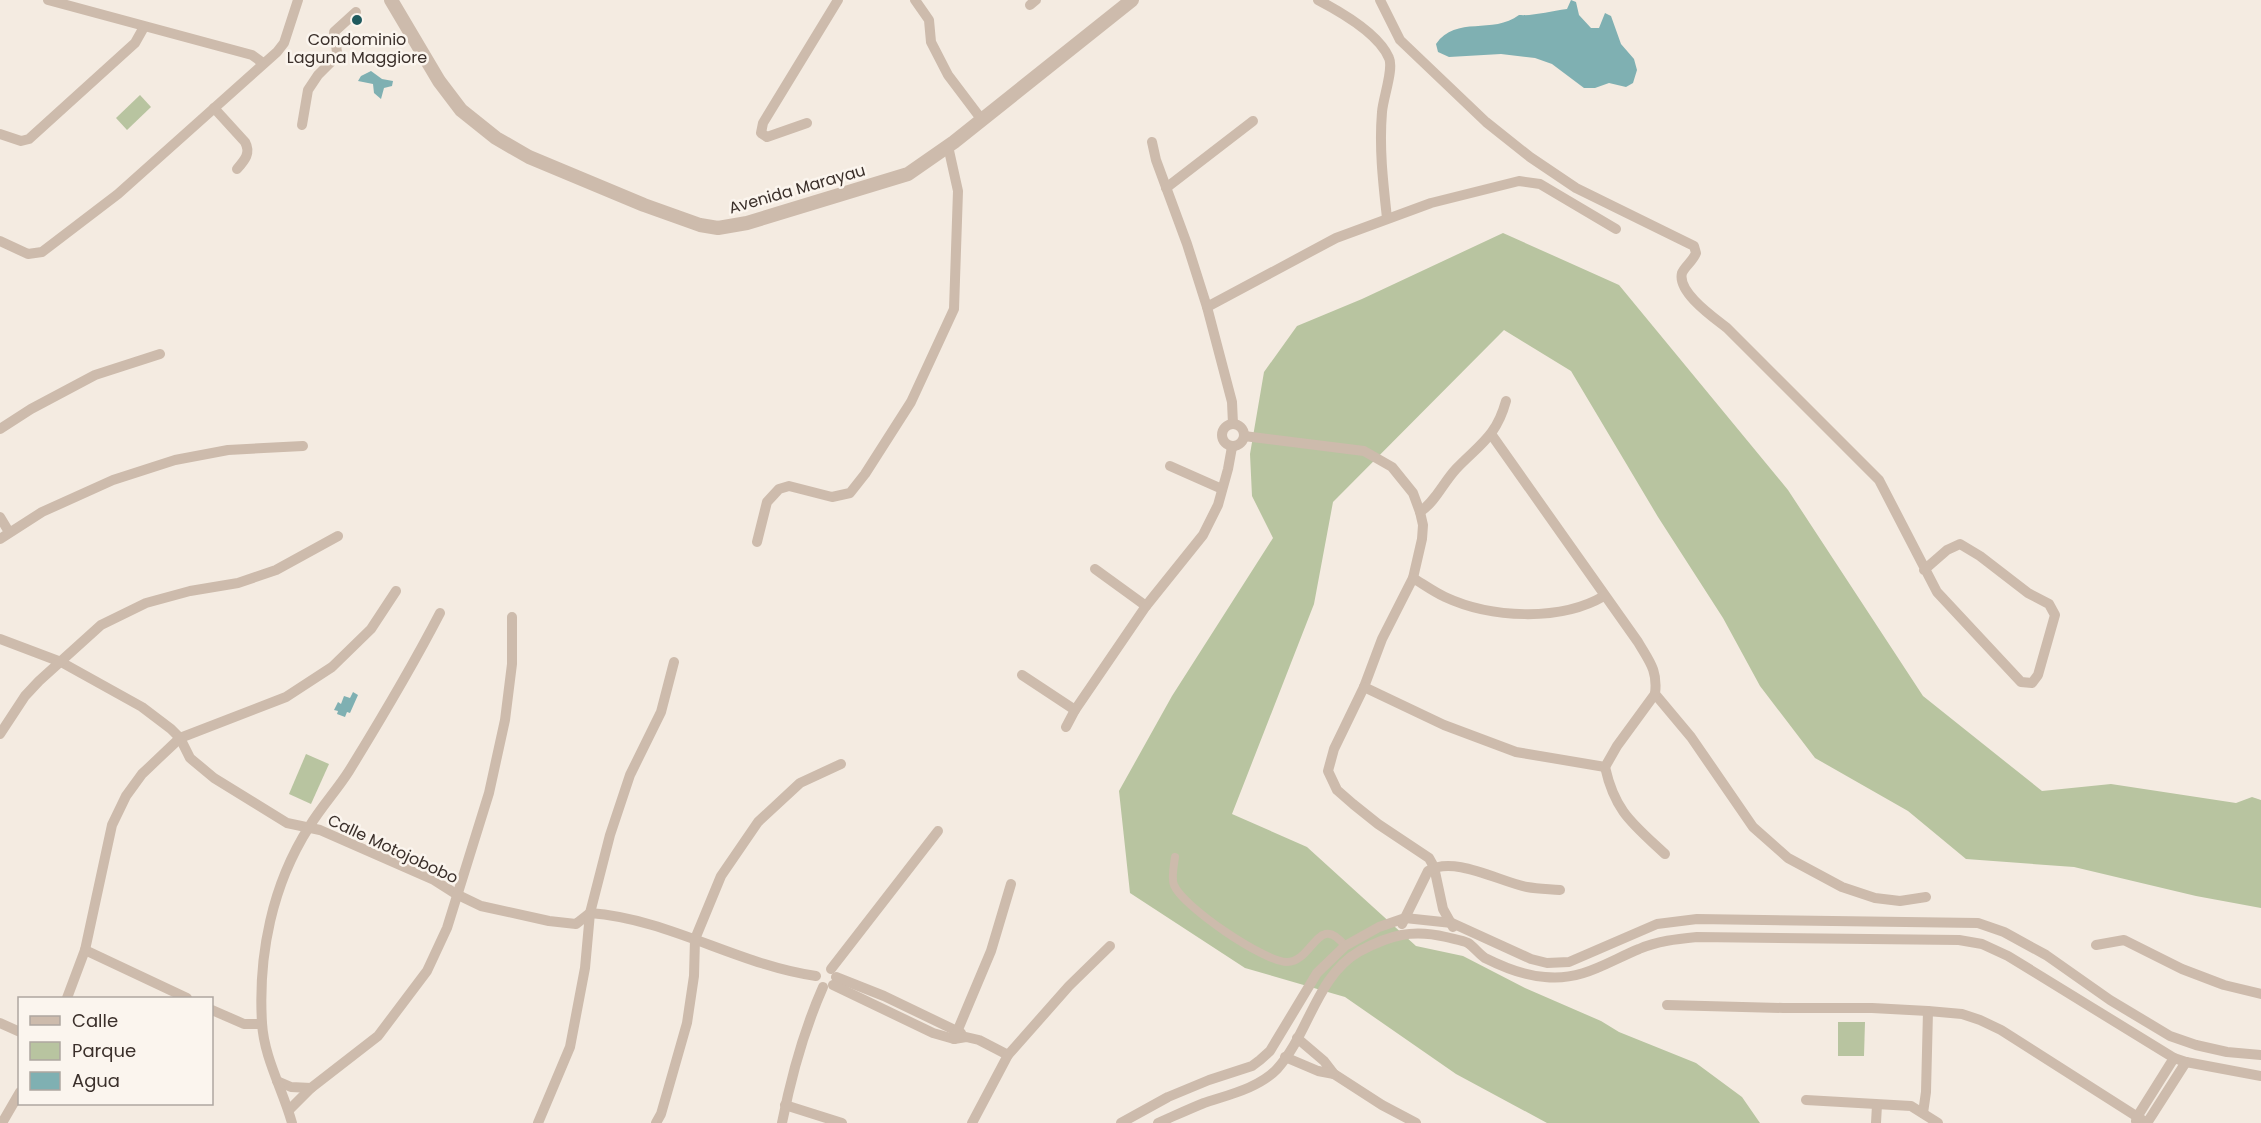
<svg xmlns="http://www.w3.org/2000/svg" width="2261" height="1123" viewBox="0 0 2261 1123" font-family="Poppins,sans-serif">
  <rect width="100%" height="100%" fill="#f4ebe1"/>
  <g fill="#b8c4a0">
    <path d="M140 95 151 107 127 130 116 118Z"/>
    <path d="M1503 233 1619 285 1788 490 1923 696 2042 791 2111 784 2236 803 2252 797 2261 800V908L2196 896 2074 867 1966 859 1908 811 1815 758 1760 686 1723 618 1658 517 1571 371 1504 330 1333 502 1314 604 1232 814 1307 847 1416 946 1463 956 1525 988 1601 1021 1619 1032 1696 1063 1742 1097 1760 1123H1547L1456 1074 1345 997 1245 968 1130 893 1119 791 1172 696 1273 538 1252 496 1250 454 1264 372 1297 326 1362 299Z"/>
    <path d="M306 754 329 764 311 804 289 794Z"/>
    <path d="M1838 1022H1865L1864 1056H1838Z"/>
  </g>
  <g fill="#7fb0b2">
    <path d="M1571 0 1576 2 1579 15 1591 28H1599L1605 13 1611 16 1621 44 1634 59 1637 70 1633 83 1626 87 1609 83 1595 88H1584L1552 64 1535 58 1501 54 1449 57 1438 52 1436 44C1456 15 1493 35 1519 15 1535 16 1550 11 1567 9Z"/>
    <path d="M371 71 382 79 393 81 392 86 384 88 381 99 374 93 373 84 358 81 361 76Z"/>
    <path d="M353 692 358 695 350 713 347 712 345 717 337 714 338 711 334 710 338 702 341 704 344 696 350 698Z"/>
  </g>
  <g fill="none" stroke-linecap="round" stroke-linejoin="round">
    <path stroke="#cdbbac" stroke-width="8" d="M1175 857C1174 865 1171 878 1174 885 1182 906 1264 962 1287 962 1313 962 1318 911 1345 946"/>
    <g stroke="#cdbbac" stroke-width="10">
      <path d="M48 0 252 55 263 63"/>
      <path d="M915 0 929 20 931 42 948 75 982 120"/>
      <path d="M1318 0C1341 12 1379 34 1389 58 1394 69 1383 98 1382 112 1379 148 1383 182 1387 218"/>
      <path d="M1380 0 1400 40 1486 122 1530 157 1576 188 1694 246 1696 253C1693 261 1685 266 1682 273 1677 292 1713 317 1727 328L1879 480 1937 592 2021 682 2032 683 2038 675 2055 615 2049 604 2028 593 1980 556 1960 544 1947 550 1924 570"/>
      <path d="M1030 5 1036 0"/>
      <path d="M214 108 245 142C251 153 245 160 237 169"/>
      <path d="M807 123 767 137 761 133 763 123 838 0"/>
      <path d="M302 125 308 90 318 75 335 58 337 52 334 32 356 12"/>
      <path d="M0 134 21 141 29 139 135 43 144 27"/>
      <path d="M1152 142 1156 160 1187 244 1207 307 1232 402 1233 424"/>
      <path d="M1166 188 1253 121"/>
      <path d="M0 241 28 254 42 252 118 194 277 52 284 43 298 0"/>
      <path d="M1207 307 1336 238 1431 203 1519 181 1540 184 1616 229"/>
      <circle cx="1233" cy="435" r="11"/>
      <path d="M0 429 31 409 95 375 160 354"/>
      <path d="M1491 434 1638 642C1649 661 1658 670 1655 694L1691 737 1753 827 1788 858 1842 887 1875 898 1900 901 1926 897"/>
      <path d="M1244 436 1364 451 1392 467 1413 493 1420 512 1423 525 1422 539 1413 578 1382 639 1364 687 1334 749 1328 771 1337 790 1353 804 1378 824 1429 858 1434 867 1443 909 1453 927"/>
      <path d="M1170 466 1222 489"/>
      <path d="M1420 512C1436 501 1443 483 1456 469 1480 444 1496 437 1506 401"/>
      <path d="M0 517 9 532"/>
      <path d="M0 539 42 512 113 480 175 460 228 450 303 446"/>
      <path d="M757 542 767 502 779 489 789 486 832 497 850 493 865 474 911 402 954 309 958 191 948 146"/>
      <path d="M1095 569 1146 606"/>
      <path d="M1413 578C1423 584 1434 592 1445 597 1490 618 1560 622 1604 596"/>
      <path d="M0 639 61 662 142 707 171 729 180 738 190 758 214 778 287 823 320 830 434 880 456 894 481 906 549 921 576 924 590 913C670 919 738 965 816 976"/>
      <path d="M1022 675 1075 710"/>
      <path d="M1364 687 1444 725 1516 752 1605 767 1617 746 1655 694"/>
      <path d="M1066 727 1075 710 1146 606 1203 535 1218 505 1228 469 1232 447"/>
      <path d="M0 734 25 696 39 681 101 625 146 603 190 591 238 583 276 570 338 536"/>
      <path d="M1605 767C1615 812 1633 824 1665 854"/>
      <path d="M1402 924 1428 871C1454 855 1500 882 1527 887 1538 889 1549 889 1560 890"/>
      <path d="M2096 945 2124 940 2182 969 2224 985 2261 994"/>
      <path d="M85 950 187 998"/>
      <path d="M831 969 938 831"/>
      <path d="M836 977 884 996 961 1033"/>
      <path d="M833 985 933 1033 954 1039 966 1037 979 1040 1008 1055"/>
      <path d="M67 998 85 950 112 825 126 796 142 774 180 738 286 697 332 667 371 629 396 591"/>
      <path d="M1667 1005 1783 1008H1872L1928 1011 1962 1014 1980 1020 2001 1030 2147 1123"/>
      <path d="M212 1010 244 1024H262"/>
      <path d="M0 1023 20 1032"/>
      <path d="M1297 1038 1324 1061 1334 1074 1382 1105 1416 1123"/>
      <path d="M954 1039 991 951 1011 884"/>
      <path d="M1285 1057 1318 1071 1334 1074"/>
      <path d="M277 1081 291 1087 311 1088"/>
      <path d="M1806 1100 1911 1106 1938 1123"/>
      <path d="M785 1105 842 1123"/>
      <path d="M289 1110 311 1088 378 1036 427 971 447 928 489 793 505 720 512 664V617"/>
      <path d="M1923 1113 1926 1092 1928 1011"/>
      <path d="M2136 1121 2137 1117 2174 1058"/>
      <path d="M2 1123 20 1092"/>
      <path d="M292 1123C283 1090 264 1058 262 1023 258 955 272 885 309 827 321 807 337 790 349 771 381 719 412 667 440 613"/>
      <path d="M538 1123 570 1047 585 968 590 913 610 835 630 775 661 712 674 662"/>
      <path d="M656 1123 661 1114 687 1023 694 976 695 939 721 876 758 822 800 783 841 764"/>
      <path d="M782 1123C791 1077 804 1030 823 987"/>
      <path d="M972 1123 1008 1055 1069 986 1110 946"/>
      <path d="M1121 1123 1168 1097 1209 1080 1252 1066 1260 1060 1270 1051 1317 973 1345 946 1379 927 1405 918 1452 923 1531 959 1547 963 1569 962 1657 924 1697 919 1978 923 2004 932 2046 955 2110 1000 2170 1036 2196 1045 2227 1052 2261 1055"/>
      <path d="M1158 1123C1174 1116 1189 1109 1204 1103 1228 1095 1259 1088 1277 1069 1309 1034 1316 976 1360 951 1390 935 1412 929 1446 937 1453 939 1462 940 1468 943 1474 947 1479 954 1485 958 1503 967 1526 976 1545 977 1582 981 1607 962 1639 949 1657 941 1677 939 1697 937L1959 940 1982 944 2008 956 2174 1058 2186 1062 2261 1076"/>
      <path d="M1876 1123 1877 1105"/>
      <path d="M2147 1123 2186 1062"/>
    </g>
    <path stroke="#cdbbac" stroke-width="14" d="M391 0 439 81 461 110 496 138 529 157 644 205 700 225 718 228 747 223 908 174 954 142 1132 0"/>
  </g>
  <circle fill="#1f5a5e" stroke="#fbf5ee" stroke-width="2" cx="357" cy="20" r="6"/>
  <g text-anchor="middle" dominant-baseline="central" stroke-width="5" stroke-linejoin="round" paint-order="stroke">
    <g font-size="16" fill="#3b302b" stroke="#fbf5ee">
      <text x="357" y="39">Condominio<tspan x="357" dy="18">Laguna Maggiore</tspan></text>
    </g>
    <g font-size="16" fill="#3b302b" stroke="#fbf5ee">
      <text transform="translate(797 189) rotate(-16)">Avenida Marayau</text>
      <text transform="translate(393 849) rotate(25)">Calle Motojobobo</text>
    </g>
  </g>
  <rect x="18" y="997" width="195" height="108" fill="#fbf5ee" stroke="#aea6a0" stroke-width="1.5"/>
  <rect x="30" y="1016" width="30" height="9" fill="#cdbbac" stroke="#aea6a0" stroke-width="1.5"/>
  <text x="72" y="1027" font-size="18" fill="#3b302b">Calle</text>
  <rect x="30" y="1042" width="30" height="18" fill="#b8c4a0" stroke="#aea6a0" stroke-width="1.5"/>
  <text x="72" y="1057" font-size="18" fill="#3b302b">Parque</text>
  <rect x="30" y="1072" width="30" height="18" fill="#7fb0b2" stroke="#aea6a0" stroke-width="1.5"/>
  <text x="72" y="1087" font-size="18" fill="#3b302b">Agua</text>
</svg>
